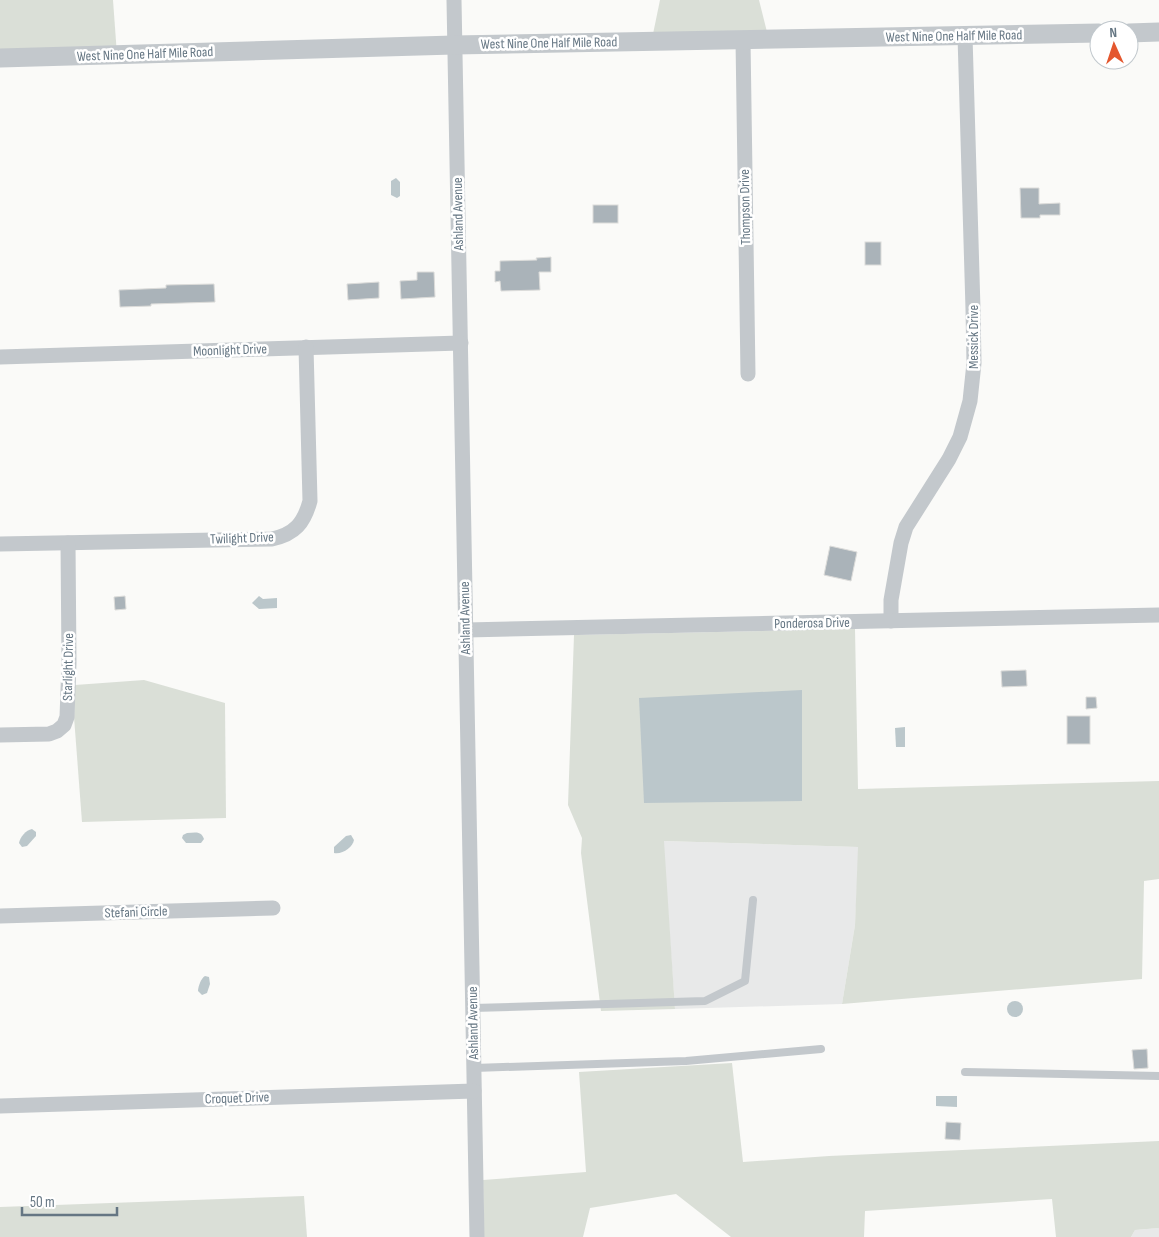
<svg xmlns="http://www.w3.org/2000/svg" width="1159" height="1237" viewBox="0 0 1159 1237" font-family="'Sofia Sans Condensed',sans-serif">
  <rect width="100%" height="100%" fill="#fafaf8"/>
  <g fill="#e8e9e9">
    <path d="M663 841 859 847 855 925 842 1004 675 1009Z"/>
    <path d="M1159 1228V1237H1131L1135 1230Z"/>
  </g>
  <g fill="#dadfd7">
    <path d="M0 0H113L117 55 0 58Z"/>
    <path d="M660 0H759L767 32 653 34Z"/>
    <path d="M855 629 858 789 1159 781V879L1144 881 1142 979 842 1004 855 925 858 847 664 841 675 1009 601 1011 581 853 582 838 568 805 574 635Z"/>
    <path d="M144 680 225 703 226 818 82 822 74 717 75 685Z"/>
    <path d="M732 1063 743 1162 829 1156 1159 1141V1228L1135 1230 1131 1237H1056L1052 1199 865 1211 864 1237H731L676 1194 590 1208 583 1237H484L483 1180 586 1172 579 1072Z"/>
    <path d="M304 1196 307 1237H0V1207Z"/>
  </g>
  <g fill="#bbc7cb">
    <path d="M396 178 400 182V196L397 198 391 195V181Z"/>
    <path d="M259 596 263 599 277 598V608L259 609 252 603Z"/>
    <path d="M802 690V801L644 803 639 698Z"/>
    <path d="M905 727V747H896L895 728Z"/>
    <path d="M32 829 36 832V836L27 846 22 847 19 843C20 837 26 830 32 829Z"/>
    <path d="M187 833C194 833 201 830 204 839L201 843H186L182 838 183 835Z"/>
    <path d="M351 835 354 840C353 847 342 855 334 853V847L346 836Z"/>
    <path d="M205 976 209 977 210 984 207 993 202 995 198 991C198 987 201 978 205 976Z"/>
    <circle cx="1015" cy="1009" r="8"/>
    <path d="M936 1096H957V1107L936 1106Z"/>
  </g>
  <g fill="#aab3b9" stroke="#dcdcda">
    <path d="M1020 188H1039V204L1060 203V215H1040V218H1021Z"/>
    <rect x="593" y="205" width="25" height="18"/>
    <rect x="865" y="242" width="16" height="23"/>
    <path d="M551 257V272H539L540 290 501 291 500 281 495 282V271H500V261L537 260 536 258Z"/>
    <path d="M417 272H434L435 297 401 299 400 281 417 280Z"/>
    <path d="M379 282V298L348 300 347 284Z"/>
    <path d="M214 284 215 302 151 304V306L120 307 119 290 166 288V285Z"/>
    <path d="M830 546 857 552 851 581 824 575Z"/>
    <path d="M125 596 126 609 115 610 114 597Z"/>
    <path d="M1026 670 1027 686 1002 687 1001 671Z"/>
    <path d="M1086 697H1096L1097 708 1086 709Z"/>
    <rect x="1067" y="716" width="23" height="28"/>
    <path d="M1147 1049 1148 1068 1134 1069 1132 1050Z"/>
    <path d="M946 1122 961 1123 960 1140 945 1139Z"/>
  </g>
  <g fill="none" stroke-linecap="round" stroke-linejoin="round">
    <g stroke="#c3c8cc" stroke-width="8">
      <path d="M473 1008 705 1001 745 981 753 900"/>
      <path d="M474 1068 686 1061 821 1049"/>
      <path d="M965 1072 1159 1076"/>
    </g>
    <g stroke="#c3c8cc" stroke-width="15">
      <path d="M454 0 477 1237"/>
      <path d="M743 40 748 374"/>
      <path d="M0 357 461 343"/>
      <path d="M0 544 272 539C295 534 304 523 310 501L306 347"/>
      <path d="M891 621V600L901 543 906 527 949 459 960 437 970 401 974 363 973 309 965 36"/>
      <path d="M466 630 1159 615"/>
      <path d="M0 735 49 734 57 731 64 725 67 717 69 663 68 543"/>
      <path d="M0 916 273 908"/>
      <path d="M0 1106 474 1091"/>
    </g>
    <g stroke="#c3c8cc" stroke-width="19">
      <path d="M1129 33 1159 32"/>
      <path d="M0 58 454 45 1099 33"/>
    </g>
  </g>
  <g text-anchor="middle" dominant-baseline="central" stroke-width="5" stroke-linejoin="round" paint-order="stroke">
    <g font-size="14" fill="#657683" stroke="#fff">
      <text transform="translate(954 36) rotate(-1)">West Nine One Half Mile Road</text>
      <text transform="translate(549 43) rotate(-1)">West Nine One Half Mile Road</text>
      <text transform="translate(145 54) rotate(-2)">West Nine One Half Mile Road</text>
      <text transform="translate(745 207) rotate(-91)">Thompson Drive</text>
      <text transform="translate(458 214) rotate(-91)">Ashland Avenue</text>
      <text transform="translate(973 337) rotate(-90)">Messick Drive</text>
      <text transform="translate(230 350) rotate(-2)">Moonlight Drive</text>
      <text transform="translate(242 538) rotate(-2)">Twilight Drive</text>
      <text transform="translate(465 618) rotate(-91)">Ashland Avenue</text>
      <text transform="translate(812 623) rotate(-1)">Ponderosa Drive</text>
      <text transform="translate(68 667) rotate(-89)">Starlight Drive</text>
      <text transform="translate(136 912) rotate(-2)">Stefani Circle</text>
      <text transform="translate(473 1023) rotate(-91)">Ashland Avenue</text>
      <text transform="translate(237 1098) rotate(-2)">Croquet Drive</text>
    </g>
  </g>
  <g transform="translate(1114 45) rotate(357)"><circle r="24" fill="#ffffff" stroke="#c1c8cd"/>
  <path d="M0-4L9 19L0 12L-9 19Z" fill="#e4572e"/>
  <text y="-8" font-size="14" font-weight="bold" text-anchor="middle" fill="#657683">N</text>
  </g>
  <path d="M22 1207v8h95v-8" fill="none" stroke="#657683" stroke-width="2.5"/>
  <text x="30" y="1207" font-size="15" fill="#657683" stroke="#ffffff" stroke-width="4" paint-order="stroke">50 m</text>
</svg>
